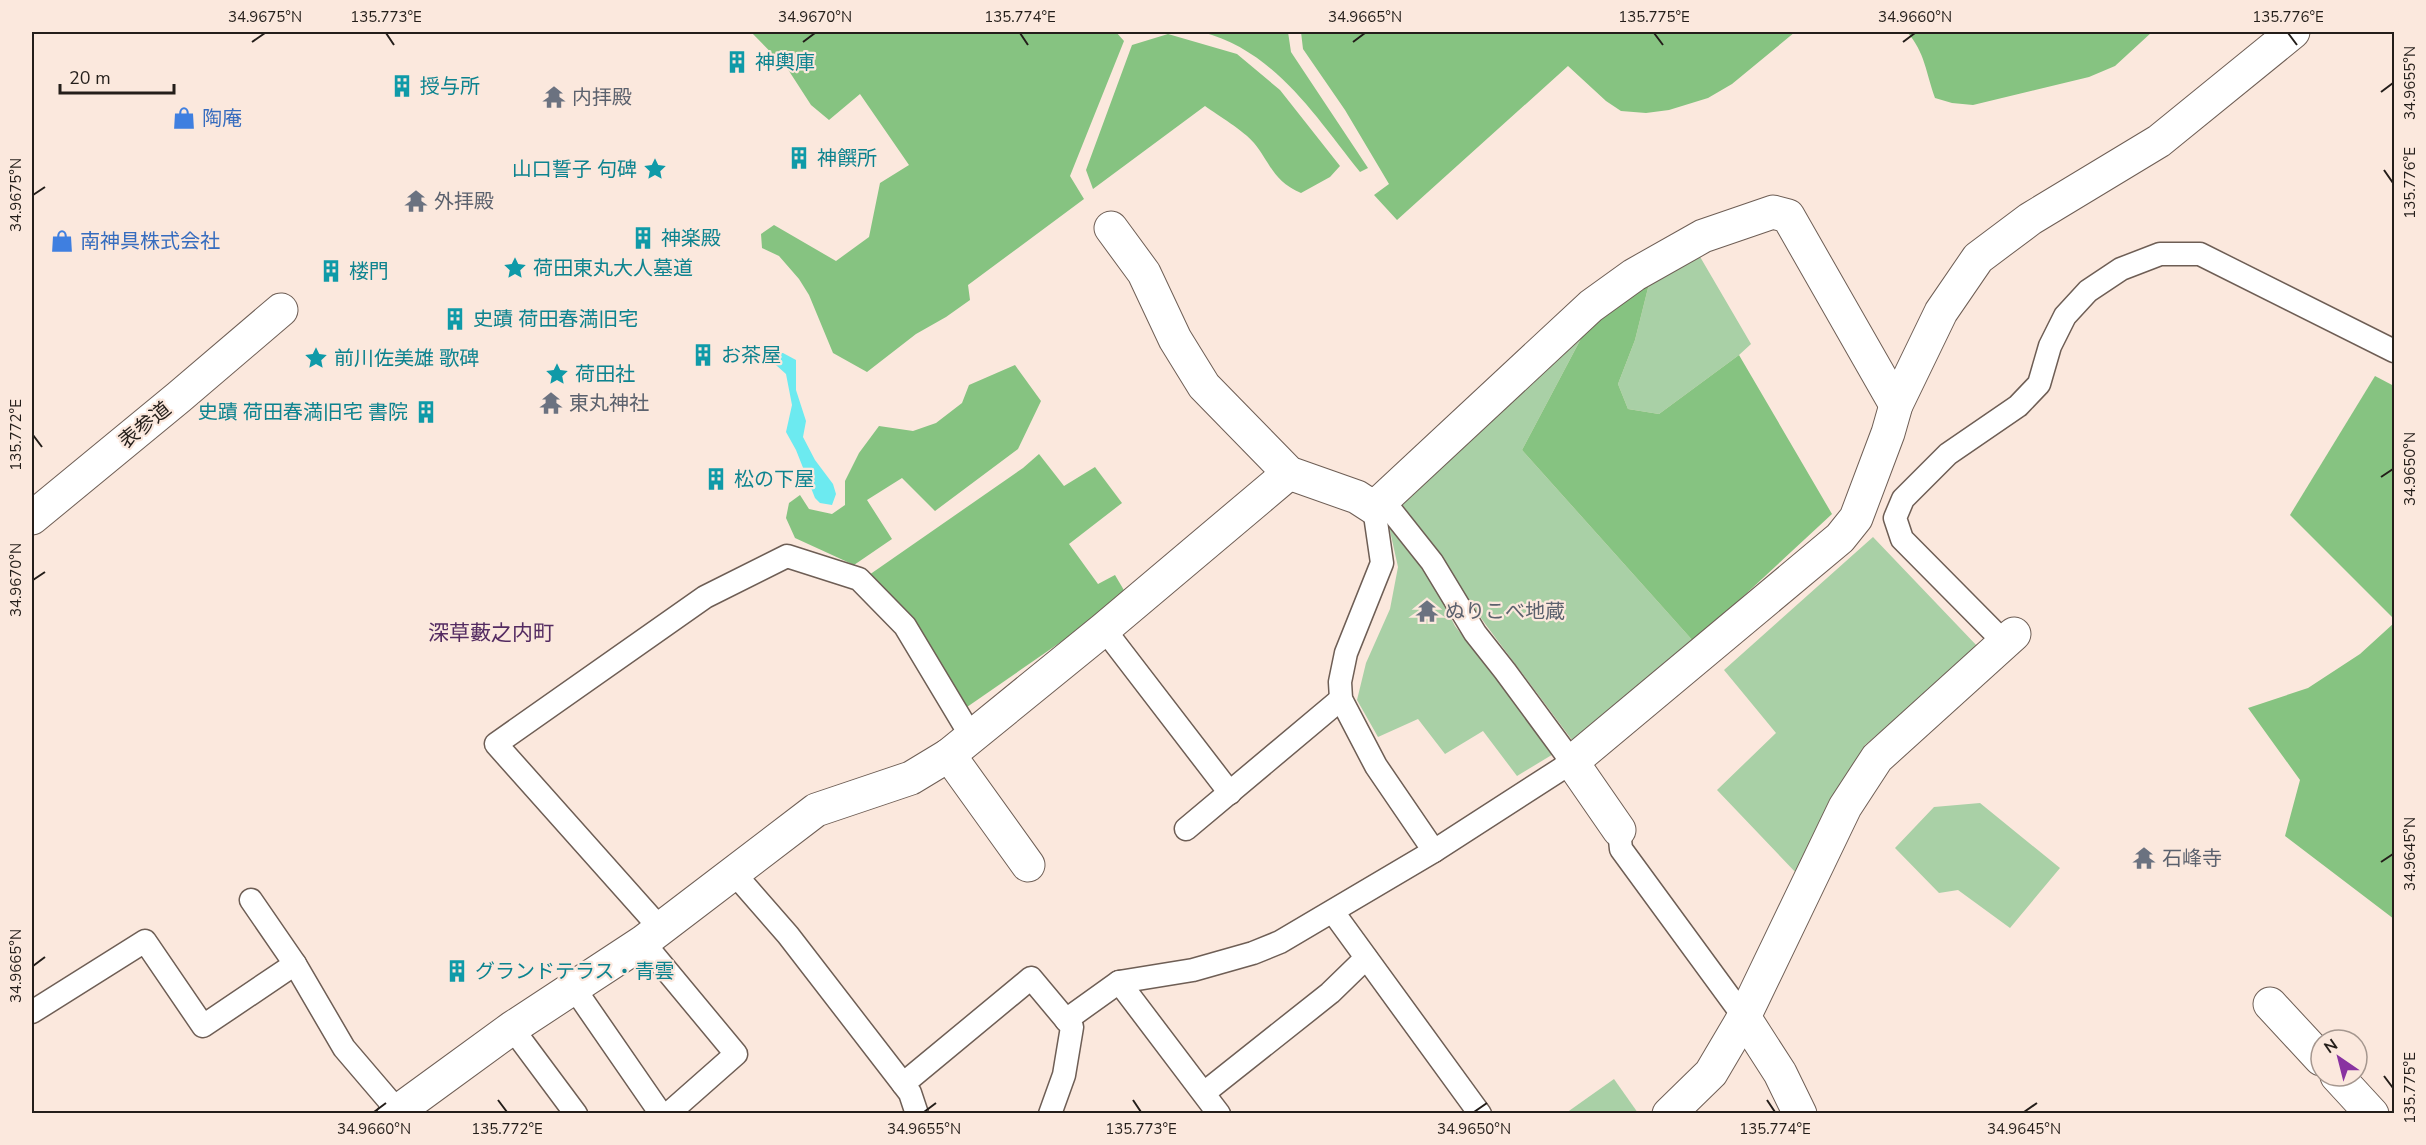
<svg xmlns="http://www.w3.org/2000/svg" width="2426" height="1145" viewBox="0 0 2426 1145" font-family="'Nunito Sans','Noto Sans JP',sans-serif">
  <rect width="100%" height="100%" fill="#fbe8dd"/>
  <g fill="#a9d0a6">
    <path d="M1699 255 1751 344 1739 355 1659 414 1628 409 1618 384 1635 340 1649 284Z"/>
    <path d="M1585 331 1522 450 1694 642 1575 744 1486 625 1399 500Z"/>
    <path d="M1388 522 1421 559 1455 626 1555 753 1517 776 1483 731 1445 754 1418 719 1378 737 1357 700 1366 663 1390 609 1398 567Z"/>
    <path d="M1873 537 1979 648 1865 745 1798 875 1717 790 1776 733 1724 670Z"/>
    <path d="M1980 803 2060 868 2010 928 1958 890 1939 893 1895 848 1934 807Z"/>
    <path d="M1614 1079 1638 1113H1566Z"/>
  </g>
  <g fill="#86c381">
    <path d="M751 32H1116L1124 41 1070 176 1084 199 968 285 970 300 946 317 916 334 867 372 833 353 809 295 799 279 779 256 762 248 761 234 774 225 836 261 869 237 880 183 909 165 860 94 829 120 811 105 789 71Z"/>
    <path d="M1202 32H1288L1291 52 1368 168 1360 172C1315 116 1275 51 1202 32Z"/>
    <path d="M1301 32H1795L1732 84 1708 98 1669 110 1646 113 1621 111 1606 101 1568 66 1397 220 1374 195 1389 184 1345 110 1303 49Z"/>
    <path d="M1907 32H2152L2115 66 2089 77 1973 105 1952 103 1935 98C1926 73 1925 52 1907 32Z"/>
    <path d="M1168 34 1237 54 1280 90 1340 166 1330 177 1301 193C1273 181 1271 164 1254 143 1243 130 1219 116 1205 106L1093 189 1086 170 1132 45Z"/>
    <path d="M1649 284 1635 340 1618 384 1628 409 1659 414 1739 355 1832 514 1694 642 1522 450 1585 331Z"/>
    <path d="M1015 365 1041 401 1018 449 935 511 902 478 867 500 892 539 854 565 795 538 786 518 789 503 800 495 809 509 832 514 845 505V481L859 453 879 426 913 431 936 423 962 403 969 385Z"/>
    <path d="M2375 376 2394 386V619L2290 515Z"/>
    <path d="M1039 454 1064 486 1095 467 1122 503 1069 544 1098 584 1115 575 1125 592 1081 628 954 716 869 575 1023 468Z"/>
    <path d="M2394 623V919L2285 836 2300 780 2248 708 2308 688 2360 654Z"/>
  </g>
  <path fill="#6ceaf0" d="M769 353H783L796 360V390L806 421 803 437 815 460 833 484 836 494 832 505 820 503 815 498 796 450 786 432 792 405 786 374 767 357Z"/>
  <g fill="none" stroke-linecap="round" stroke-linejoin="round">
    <g stroke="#6e5e55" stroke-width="25">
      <g id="service">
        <path d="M1374 508 1382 563 1346 653 1340 682 1341 699 1376 766 1434 851"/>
        <path d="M1104 629 1230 793"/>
        <path d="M2004 642 1902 539 1895 518 1903 499 1948 454 2018 406 2039 384 2050 346 2065 316 2088 291 2121 269 2160 254H2200L2394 351"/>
        <path d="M1186 829 1341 699"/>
        <path d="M1619 830 1621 849 1744 1017"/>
        <path d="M733 872 788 935 910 1093 917 1114"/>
        <path d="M251 900 295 964 344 1048 397 1110"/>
        <path d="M1333 912 1480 1114"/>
        <path d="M660 928 496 744 705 597 787 556 859 579 905 626 971 736"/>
        <path d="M643 942 736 1054 668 1114"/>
        <path d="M1119 982 1219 1114"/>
        <path d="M574 988 661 1114"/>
        <path d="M32 1012 145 941 203 1026 295 964"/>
        <path d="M1066 1020 1119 982 1193 970 1253 953 1280 942 1434 851 1572 762 1505 671 1475 633 1432 562 1382 499"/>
        <path d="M512 1028 576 1114"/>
        <path d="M903 1084 1031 978 1072 1027 1064 1075 1050 1114"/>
        <path d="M1204 1093 1330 993 1366 958"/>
      </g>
    </g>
    <g stroke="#6e5e55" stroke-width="35">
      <path id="pedestrian" d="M32 518 179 397 281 310"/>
    </g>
    <g stroke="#6e5e55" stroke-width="35">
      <g id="minor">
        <path d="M1111 228 1144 273 1175 339 1204 386 1289 473 1357 497 1374 508 1591 306 1634 275 1703 236 1773 212 1788 216 1896 405"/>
        <path d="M949 755 1028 865"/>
        <path d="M1619 830 1572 762 1840 538 1856 518 1888 433 1896 405 1941 312 1978 258 2030 219 2159 141 2293 32"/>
        <path d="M2270 1004 2321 1059"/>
        <path d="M1744 1017 1780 1073 1800 1114"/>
        <path d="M2337 1076 2372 1114"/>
        <path d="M394 1114 512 1028 643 942 816 810 911 778 949 755 1104 629 1289 473"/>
        <path d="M1669 1114 1711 1073 1744 1017 1845 807 1877 758 2014 634"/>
      </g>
    </g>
    <use href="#service" stroke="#fff" stroke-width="22"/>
    <use href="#pedestrian" stroke="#fff" stroke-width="33"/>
    <use href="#minor" stroke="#fff" stroke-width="33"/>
  </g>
  <path fill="none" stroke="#241e1a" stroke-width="2" d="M386 33 394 45M1020 33 1028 45M1654 33 1663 45M2288 33 2297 45M252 42 265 33M803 42 815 33M1353 42 1365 33M1903 42 1915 33M2381 92 2393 83M2384 170 2393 183M33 195 45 187M33 435 42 447M2381 477 2393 469M33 580 45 572M2381 862 2393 854M33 966 45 957M2384 1076 2393 1088M498 1100 507 1112M1133 1100 1141 1112M1767 1100 1775 1112M374 1112 386 1103M924 1112 936 1103M1474 1112 1487 1103M2024 1112 2037 1103"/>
  <defs>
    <g id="building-bare" transform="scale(1.8)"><path d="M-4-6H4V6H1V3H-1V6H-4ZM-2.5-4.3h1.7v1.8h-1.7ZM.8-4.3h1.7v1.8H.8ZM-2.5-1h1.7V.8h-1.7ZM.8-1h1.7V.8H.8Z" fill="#0f9aa8" stroke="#fbe8dd" stroke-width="2.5" paint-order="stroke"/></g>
    <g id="temple-bare" transform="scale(1.8)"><path d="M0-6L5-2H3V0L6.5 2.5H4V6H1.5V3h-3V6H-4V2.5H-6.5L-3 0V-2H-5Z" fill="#6b7280" stroke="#fbe8dd" stroke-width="2.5" paint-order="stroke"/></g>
    <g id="shop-bare" transform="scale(1.8)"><path d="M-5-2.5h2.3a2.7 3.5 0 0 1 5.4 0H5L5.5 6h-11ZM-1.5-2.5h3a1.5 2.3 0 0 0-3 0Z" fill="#3f7fe0" stroke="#fbe8dd" stroke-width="2.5" paint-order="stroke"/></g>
    <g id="sight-bare" transform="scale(1.8)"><path d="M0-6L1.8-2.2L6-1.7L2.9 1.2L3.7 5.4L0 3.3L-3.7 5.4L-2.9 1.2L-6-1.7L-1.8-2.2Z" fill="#0f9aa8" stroke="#fbe8dd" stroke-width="2.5" paint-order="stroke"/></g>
  </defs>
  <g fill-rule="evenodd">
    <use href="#building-bare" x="737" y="62"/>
    <use href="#building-bare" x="402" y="86"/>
    <use href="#temple-bare" x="554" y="97"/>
    <use href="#shop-bare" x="184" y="118"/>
    <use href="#building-bare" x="799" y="158"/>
    <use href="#sight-bare" x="655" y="169"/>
    <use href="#temple-bare" x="416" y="201"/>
    <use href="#building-bare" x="643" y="238"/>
    <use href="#shop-bare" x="62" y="241"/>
    <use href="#sight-bare" x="515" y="268"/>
    <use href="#building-bare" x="331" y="271"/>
    <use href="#building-bare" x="455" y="319"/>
    <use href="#building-bare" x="703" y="355"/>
    <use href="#sight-bare" x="316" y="358"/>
    <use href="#sight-bare" x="557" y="374"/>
    <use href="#temple-bare" x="551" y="403"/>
    <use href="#building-bare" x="426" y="412"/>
    <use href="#building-bare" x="716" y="479"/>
    <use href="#temple-bare" x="1427" y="611"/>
    <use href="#temple-bare" x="2144" y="858"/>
    <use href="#building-bare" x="457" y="971"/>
  </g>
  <g text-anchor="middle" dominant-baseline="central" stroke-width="4.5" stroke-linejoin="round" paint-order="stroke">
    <g font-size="20" fill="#0d838f" stroke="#fbe8dd" text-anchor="start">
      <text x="755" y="62">神輿庫</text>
      <text x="420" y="86">授与所</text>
      <text x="817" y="158">神饌所</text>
      <text x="637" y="169" text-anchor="end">山口誓子 句碑</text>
      <text x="661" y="238">神楽殿</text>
      <text x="533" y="268">荷田東丸大人墓道</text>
      <text x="349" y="271">楼門</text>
      <text x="473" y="319">史蹟 荷田春満旧宅</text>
      <text x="721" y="355">お茶屋</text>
      <text x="334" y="358">前川佐美雄 歌碑</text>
      <text x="575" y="374">荷田社</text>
      <text x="408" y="412" text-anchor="end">史蹟 荷田春満旧宅 書院</text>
      <text x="734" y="479">松の下屋</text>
      <text x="475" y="971">グランドテラス・青雲</text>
    </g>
    <g font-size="20" fill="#5b616d" stroke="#fbe8dd" text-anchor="start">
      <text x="572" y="97">内拝殿</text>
      <text x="434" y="201">外拝殿</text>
      <text x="569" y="403">東丸神社</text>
      <text x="1445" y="611">ぬりこべ地蔵</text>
      <text x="2162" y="858">石峰寺</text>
    </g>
    <g font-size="20" fill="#366cbe" stroke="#fbe8dd" text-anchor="start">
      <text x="202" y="118">陶庵</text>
      <text x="80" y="241">南神具株式会社</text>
    </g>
    <g font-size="20" fill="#241e1a" stroke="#fbe8dd">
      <text transform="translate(145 425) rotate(-39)">表参道</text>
    </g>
    <g font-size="21" fill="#542b61" stroke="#fbe8dd">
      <text x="491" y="633">深草藪之内町</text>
    </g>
  </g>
  <rect width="2426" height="1145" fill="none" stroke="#fbe8dd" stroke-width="66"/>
  <g transform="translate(2339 1058) rotate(325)"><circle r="28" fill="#fbe8dd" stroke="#a5978f" stroke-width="1.5"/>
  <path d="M0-4.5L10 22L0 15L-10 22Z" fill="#8933a1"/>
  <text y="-9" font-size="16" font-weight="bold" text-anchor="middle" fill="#241e1a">N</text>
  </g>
  <path d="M60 84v9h114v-9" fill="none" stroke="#241e1a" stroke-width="3"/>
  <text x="69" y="84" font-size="18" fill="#241e1a" stroke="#fbe8dd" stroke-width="4.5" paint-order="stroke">20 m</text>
  <rect x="33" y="33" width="2360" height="1079" fill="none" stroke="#241e1a" stroke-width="2"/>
  <g font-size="15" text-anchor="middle" fill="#241e1a">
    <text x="265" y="22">34.9675°N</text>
    <text x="386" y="22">135.773°E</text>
    <text x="815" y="22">34.9670°N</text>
    <text x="1020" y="22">135.774°E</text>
    <text x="1365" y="22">34.9665°N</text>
    <text x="1654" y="22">135.775°E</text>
    <text x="1915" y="22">34.9660°N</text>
    <text x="2288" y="22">135.776°E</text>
    <text transform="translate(2410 83) rotate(-90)" y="5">34.9655°N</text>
    <text transform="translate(2410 183) rotate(-90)" y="5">135.776°E</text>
    <text transform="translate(16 195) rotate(-90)" y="5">34.9675°N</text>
    <text transform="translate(16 435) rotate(-90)" y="5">135.772°E</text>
    <text transform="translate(2410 469) rotate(-90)" y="5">34.9650°N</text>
    <text transform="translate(16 580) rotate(-90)" y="5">34.9670°N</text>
    <text transform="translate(2410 854) rotate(-90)" y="5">34.9645°N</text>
    <text transform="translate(16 966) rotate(-90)" y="5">34.9665°N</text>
    <text transform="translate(2410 1088) rotate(-90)" y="5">135.775°E</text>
    <text x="374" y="1134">34.9660°N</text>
    <text x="507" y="1134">135.772°E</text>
    <text x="924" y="1134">34.9655°N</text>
    <text x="1141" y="1134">135.773°E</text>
    <text x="1474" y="1134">34.9650°N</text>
    <text x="1775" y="1134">135.774°E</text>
    <text x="2024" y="1134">34.9645°N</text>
  </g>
</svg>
